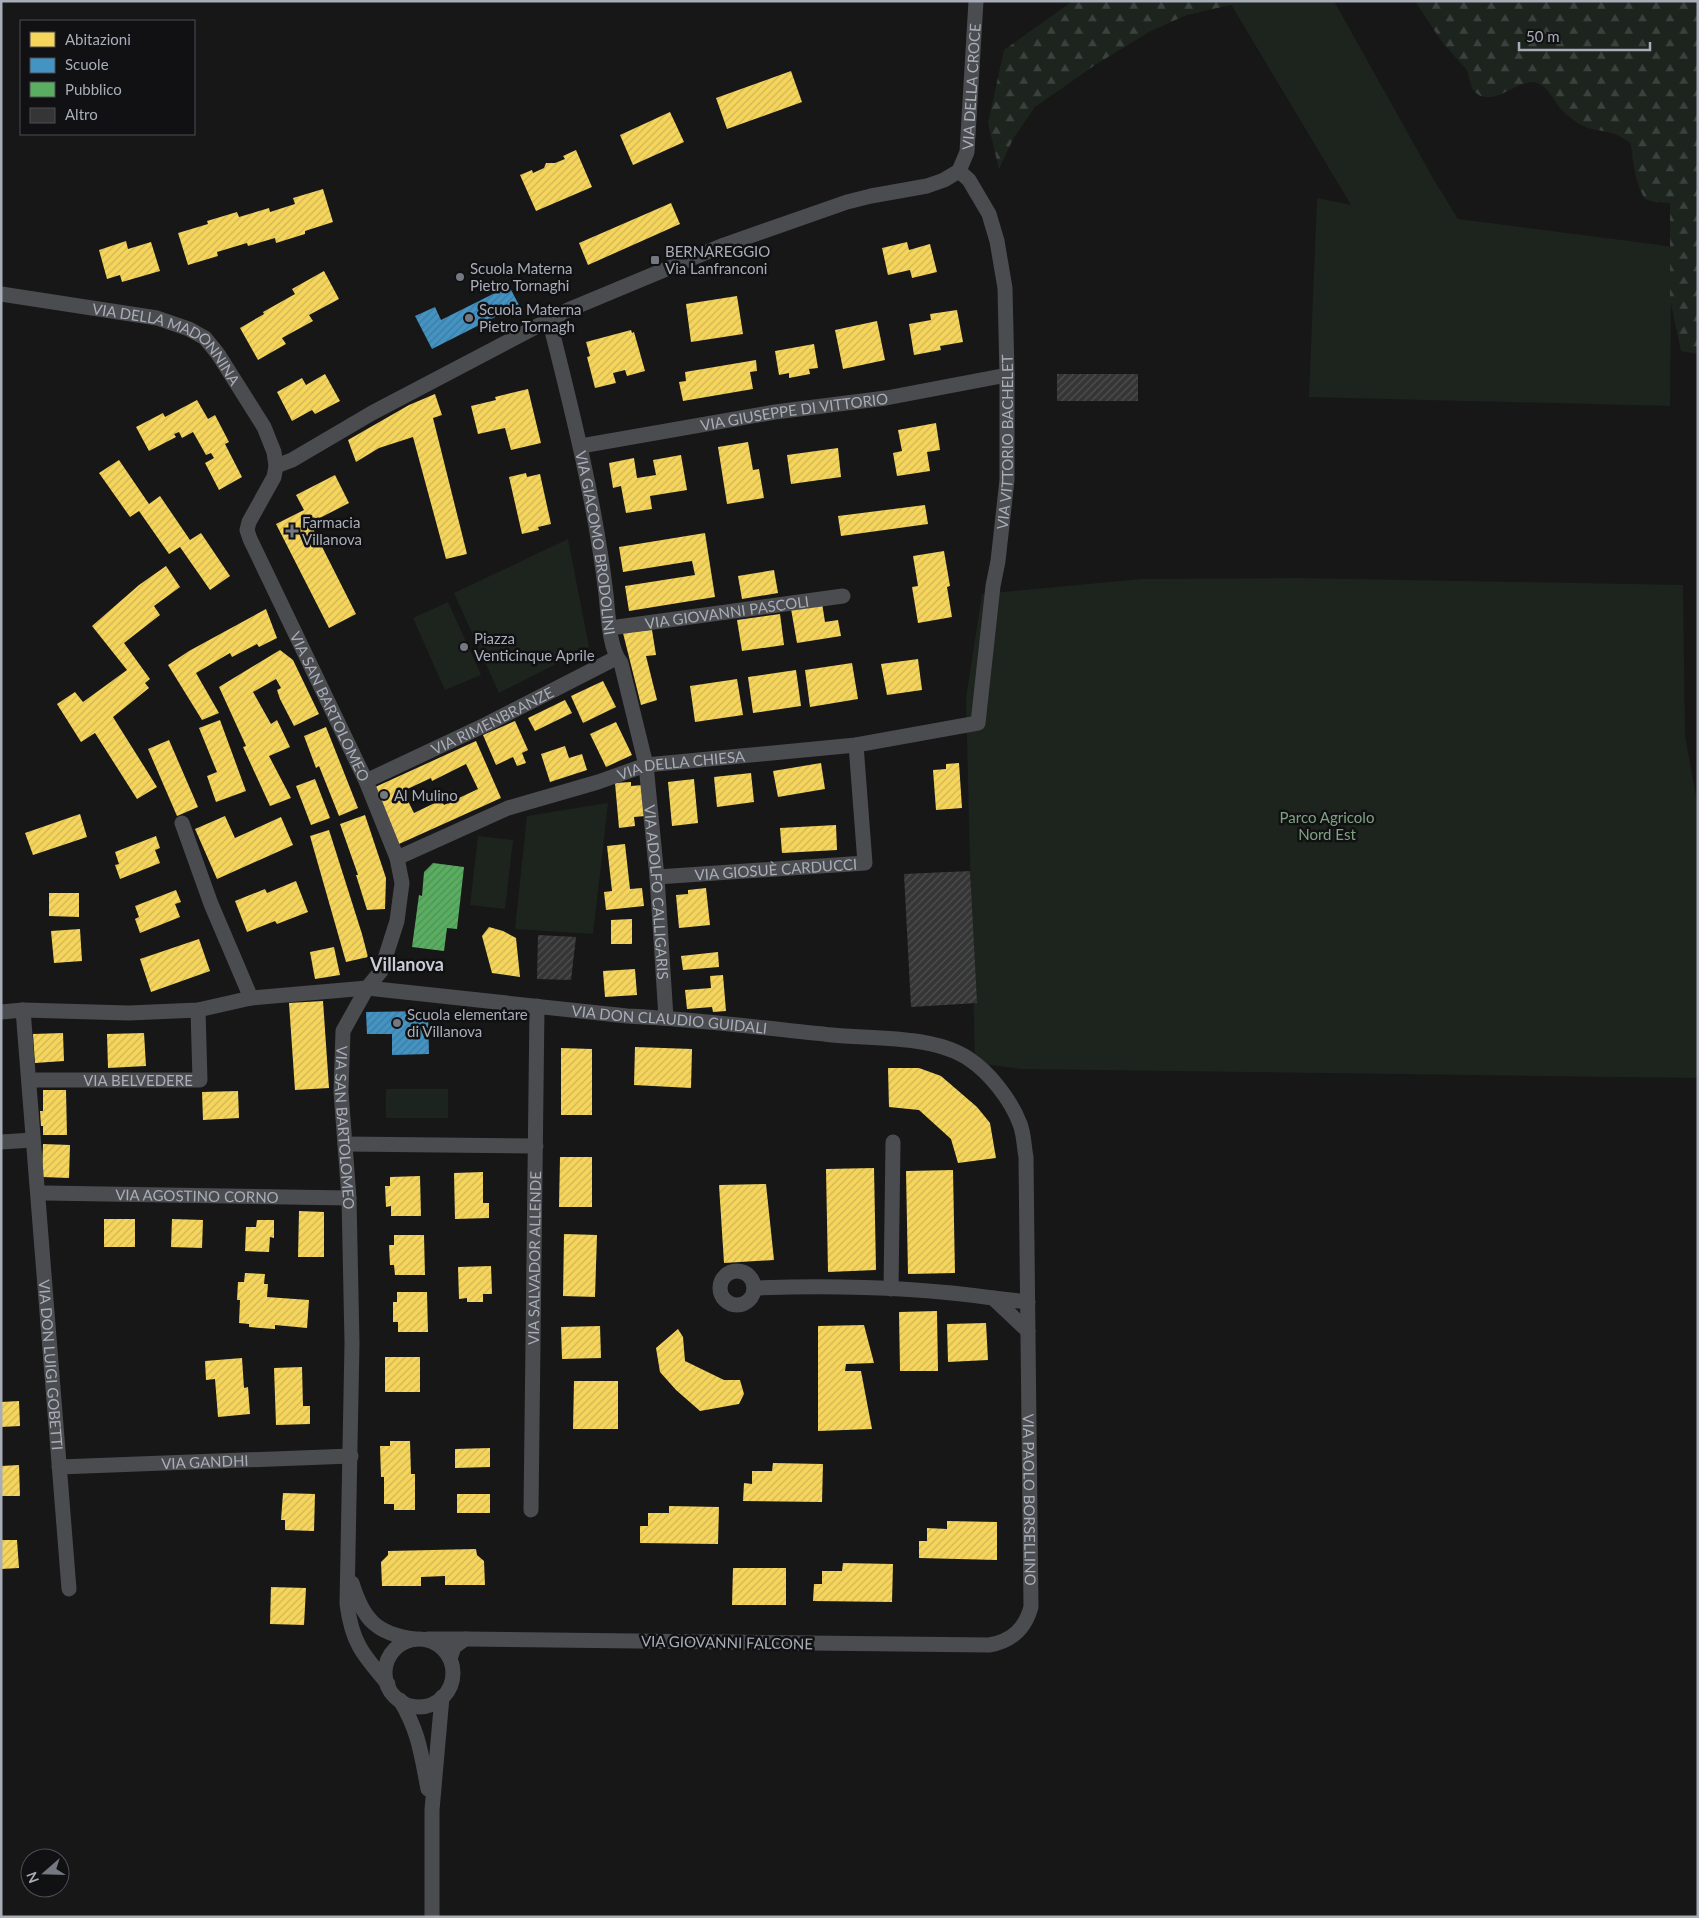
<svg xmlns="http://www.w3.org/2000/svg" width="1699" height="1918" viewBox="0 0 1699 1918" font-family="Lato,sans-serif">
  <defs>
    <pattern id="forest-firs" width="22" height="20" patternUnits="userSpaceOnUse" patternTransform="scale(1.25)"><rect width="22" height="20" fill="#1d241e"/><path d="M5 1l3.5 6h-7zM16 11l3.5 6h-7z" fill="#3b413d"/></pattern>
    <pattern id="homes-hatch" width="6" height="6" patternUnits="userSpaceOnUse" patternTransform="scale(1.25)"><rect width="6" height="6" fill="#f6d55c"/><path d="M-1 1l2-2M0 6l6-6M5 7l2-2" fill="none" stroke="#cfb555"/></pattern>
    <pattern id="schools-hatch" width="6" height="6" patternUnits="userSpaceOnUse" patternTransform="scale(1.25)"><rect width="6" height="6" fill="#4393c3"/><path d="M-1 1l2-2M0 6l6-6M5 7l2-2" fill="none" stroke="#3f7ba0"/></pattern>
    <pattern id="public-hatch" width="6" height="6" patternUnits="userSpaceOnUse" patternTransform="scale(1.25)"><rect width="6" height="6" fill="#5aae61"/><path d="M-1 1l2-2M0 6l6-6M5 7l2-2" fill="none" stroke="#509056"/></pattern>
    <pattern id="building-hatch" width="6" height="6" patternUnits="userSpaceOnUse" patternTransform="scale(1.25)"><rect width="6" height="6" fill="#353536"/><path d="M-1 1l2-2M0 6l6-6M5 7l2-2" fill="none" stroke="#4f5051"/></pattern>
  </defs>
  <rect width="100%" height="100%" fill="#171717"/>
  <g fill="#1d241e">
    <path d="M1229 1H1334L1434 180 1458 219 1675 247 1671 294 1670 406 1309 397 1317 198 1351 205Z"/>
    <path d="M568 539 589 647 499 693 454 593Z"/>
    <path d="M1296 578 1683 585 1685 736 1698 807V1078L1021 1069 975 1063 966 698 982 594 1142 579Z"/>
    <path d="M448 602 481 675 445 690 413 618Z"/>
    <path d="M608 803 593 934 515 929 527 816Z"/>
    <path d="M478 836 513 840 505 909 470 905Z"/>
    <rect x="386" y="1089" width="62" height="29"/>
  </g>
  <g fill="url(#forest-firs)">
    <path d="M1073 1H1248L1187 15 1173 21 1149 32 1095 65 1035 107 1014 137 999 169 988 123 1004 50Z"/>
    <path d="M1415 1H1698V354L1681 351 1670 299V203L1654 202 1645 199C1634 180 1634 165 1631 144 1612 126 1593 135 1575 121 1570 117 1564 113 1560 108 1553 99 1546 83 1533 82 1516 82 1499 102 1481 96 1478 95 1474 91 1472 89L1467 70 1442 42Z"/>
  </g>
  <g fill="url(#homes-hatch)" fill-rule="evenodd">
    <path d="M791 71 802 102 727 129 716 98Z"/>
    <path d="M670 112 684 142 633 165 620 135Z"/>
    <path d="M576 150 592 187 536 211 520 175 532 170 533 173 544 168 546 163H555L565 159 563 156Z"/>
    <path d="M323 189 333 222 305 231V234L276 243 275 238 248 246 247 243 217 252 218 256 188 265 178 233 208 224 207 221 237 212 239 217 269 208 270 212 295 204 293 198Z"/>
    <path d="M671 203 680 224 588 265 579 243Z"/>
    <path d="M126 241 128 249 151 242 160 271 122 282 120 275 107 279 99 250Z"/>
    <path d="M907 242 909 250 930 244 937 272 912 278 910 270 888 275 882 248Z"/>
    <path d="M324 271 339 299 309 315 313 321 282 338 286 344 258 360 240 328 264 314 263 312 295 294 292 289Z"/>
    <path d="M737 296 743 334 691 342 686 304Z"/>
    <path d="M957 310 963 342 940 346 941 350 914 355 909 324 931 320 930 314Z"/>
    <path d="M877 321 885 360 843 369 835 330Z"/>
    <path d="M631 330 632 333 634 332 645 371 627 376 625 370 613 373 616 383 595 388 587 357 590 356 586 342Z"/>
    <path d="M814 344 818 368 809 369 810 374 789 378V373L779 375 775 351Z"/>
    <path d="M756 360 757 371 750 372 753 389 683 401 679 382 686 381 685 372Z"/>
    <path d="M325 374 340 401 315 414 312 410 292 421 277 392 302 378 306 385Z"/>
    <path d="M528 389 541 443 511 450 505 428 478 434 471 406 496 400 495 397Z"/>
    <path d="M435 394 442 415 433 418 467 554 446 559 413 437 379 448 356 462 348 440 409 405Z"/>
    <path d="M197 400 208 419 215 415 229 442 225 444 242 477 219 490 205 463 214 458 211 453 206 455 193 432 182 438 179 432 174 434 176 437 149 451 136 427 163 413 165 417Z"/>
    <path d="M936 423 940 450 927 452 930 471 897 476 893 453 902 451 898 430Z"/>
    <path d="M748 442 753 470 759 469 764 498 727 504 718 447Z"/>
    <path d="M838 448 841 477 791 484 787 455Z"/>
    <path d="M681 455 687 490 650 496 652 509 626 513 621 486 613 488 609 463 634 458 637 478 656 475 653 460Z"/>
    <path d="M119 460 149 504 160 496 190 540 201 533 230 576 210 590 180 547 169 554 139 511 130 517 99 473Z"/>
    <path d="M526 473 527 477 540 474 551 524 538 527 539 530 522 534 509 477Z"/>
    <path d="M335 475 349 503 310 523 356 614 329 628 276 524 304 510 296 495Z"/>
    <path d="M925 505 928 524 841 536 838 516Z"/>
    <path d="M705 533 715 597 629 611 625 586 695 575 692 561 623 572 619 547Z"/>
    <path d="M944 551 950 586 947 587 952 617 918 623 912 587 918 586 913 556Z"/>
    <path d="M166 566 180 587 154 606 160 615 124 643 150 679 145 683 149 688 113 717 157 787 137 799 95 733 81 742 57 704 75 692 83 702 127 670 92 626 139 585Z"/>
    <path d="M774 570 778 593 742 599 738 576Z"/>
    <path d="M822 603 825 622 838 620 841 636 797 643 791 609Z"/>
    <path d="M266 609 277 638 259 647 257 644 232 657 230 653 196 673 219 713 202 720 168 665 189 651Z"/>
    <path d="M780 614 784 645 742 651 737 620Z"/>
    <path d="M652 630 656 655 646 656 657 700 641 705 623 633Z"/>
    <path d="M280 650 293 660 319 714 294 726 280 699 277 690 281 688 276 679 253 692 271 724 277 720 290 747 269 756 291 798 270 806 243 747 246 746 219 687Z"/>
    <path d="M918 659 922 690 887 695 881 664Z"/>
    <path d="M852 663 858 699 810 707 805 670Z"/>
    <path d="M796 670 801 706 753 713 748 677Z"/>
    <path d="M737 679 743 715 695 722 690 686Z"/>
    <path d="M603 681 616 707 583 723 571 696Z"/>
    <path d="M565 700 572 713 535 731 528 718Z"/>
    <path d="M220 720 246 791 216 802 207 776 217 772 199 728Z"/>
    <path d="M515 721 528 750 522 753 526 763 517 766 513 757 496 765 483 735Z"/>
    <path d="M616 722 632 755 606 767 590 734Z"/>
    <path d="M326 727 358 808 339 816 319 766 316 768 304 736Z"/>
    <path d="M169 740 198 807 177 816 148 749Z"/>
    <path d="M476 741 501 798 399 844 373 788ZM466 764 478 789 444 805 441 800 414 813 403 791 431 778 432 781Z"/>
    <path d="M565 746 569 758 582 754 587 770 550 782 541 754Z"/>
    <path d="M821 763 825 789 778 797 773 771Z"/>
    <path d="M959 763 962 808 936 810 933 770 946 769V764Z"/>
    <path d="M751 773 754 802 717 807 714 777Z"/>
    <path d="M315 779 330 818 311 825 296 786Z"/>
    <path d="M694 779 698 823 672 826 668 782Z"/>
    <path d="M631 782V786L643 785 645 816 634 817 635 826 619 828 615 783Z"/>
    <path d="M80 814 87 837 33 855 25 833Z"/>
    <path d="M365 815 386 878 385 909 367 910 356 875H358L340 824Z"/>
    <path d="M225 816 235 838 281 817 293 845 217 879 195 829Z"/>
    <path d="M836 825 837 850 782 853 780 828Z"/>
    <path d="M329 830 362 934 368 957 346 962 310 836Z"/>
    <path d="M156 836 160 848 155 850 160 863 120 879 115 865 119 864 115 852Z"/>
    <path d="M625 844 630 889 642 888 644 906 606 910 604 892 612 891 607 846Z"/>
    <path d="M296 881 308 912 277 924 275 921 247 932 235 901 265 889 267 893Z"/>
    <path d="M706 888 710 925 679 928 676 895 688 894V890Z"/>
    <path d="M176 890 181 902 175 904 180 917 140 933 135 919 139 917 135 906Z"/>
    <path d="M49 893H79V917L49 916Z"/>
    <path d="M632 919V944H611V920Z"/>
    <path d="M489 927 503 931 516 938 520 977 492 973 482 936Z"/>
    <path d="M80 929 82 961 54 963 51 931Z"/>
    <path d="M199 939 210 971 151 992 140 959Z"/>
    <path d="M334 947 340 975 315 979 310 952Z"/>
    <path d="M718 952 719 967 683 970 681 956Z"/>
    <path d="M635 969 637 995 605 997 603 971Z"/>
    <path d="M723 975 726 1011 713 1012 712 1007 687 1009 685 990 711 988 710 976Z"/>
    <path d="M323 1001 329 1088 295 1090 289 1003Z"/>
    <path d="M63 1033 64 1061 35 1063 33 1034Z"/>
    <path d="M144 1033 146 1066 108 1068 107 1034Z"/>
    <path d="M635 1047 692 1049 691 1088 634 1085Z"/>
    <path d="M561 1048 592 1049V1115H561Z"/>
    <path d="M888 1068H919L941 1076 977 1107 990 1123 996 1158 958 1163 951 1139 919 1110 889 1107Z"/>
    <path d="M43 1090H66L67 1135H43V1126H41L40 1111H43Z"/>
    <path d="M238 1091 239 1118 203 1120 202 1092Z"/>
    <path d="M43 1144 70 1145 69 1178 42 1177Z"/>
    <path d="M560 1157H592V1207H559Z"/>
    <path d="M874 1168 876 1270 828 1272 826 1169Z"/>
    <path d="M953 1170 955 1273 908 1274 906 1171Z"/>
    <path d="M483 1172V1203H489V1218L455 1219 454 1173Z"/>
    <path d="M420 1176 421 1216H391V1206L386 1207 385 1186H390V1177Z"/>
    <path d="M766 1184 774 1260 724 1263 719 1185Z"/>
    <path d="M299 1211 324 1212V1257H298Z"/>
    <rect x="104" y="1219" width="31" height="28"/>
    <path d="M172 1219 203 1220 202 1248 171 1247Z"/>
    <path d="M257 1220H274V1238L270 1237 269 1252 245 1251 246 1227H256Z"/>
    <path d="M564 1234 597 1235 595 1297 563 1296Z"/>
    <path d="M394 1235H424L425 1275H395L394 1265H390L389 1245H394Z"/>
    <path d="M491 1266 492 1294H483V1302H467V1298L459 1299 458 1267Z"/>
    <path d="M245 1273 265 1274 264 1284H268L267 1297 309 1300 307 1328 275 1325V1329L249 1327V1324L239 1323 240 1300H237L238 1282H244Z"/>
    <path d="M397 1292H427L428 1332H398V1322H393V1302H397Z"/>
    <path d="M937 1311 938 1371H900L899 1312Z"/>
    <path d="M986 1323 988 1360 948 1362 947 1324Z"/>
    <path d="M864 1325 874 1363 846 1364 845 1371H861L872 1429 818 1431V1326Z"/>
    <path d="M600 1326 601 1358 562 1359 561 1327Z"/>
    <path d="M678 1329 683 1337 685 1361 724 1380H740L744 1394 739 1404 700 1411 676 1390 660 1372 656 1348Z"/>
    <rect x="385" y="1357" width="35" height="35"/>
    <path d="M242 1358 244 1388 248 1387 250 1414 218 1417 215 1379 206 1380 205 1361Z"/>
    <path d="M302 1367 303 1406H310V1424L276 1425 274 1368Z"/>
    <path d="M574 1381H618V1429H573Z"/>
    <path d="M19 1401 20 1426 1 1427V1402Z"/>
    <path d="M390 1441H410L411 1474H415V1510H394V1504H384V1477H381L380 1446H390Z"/>
    <path d="M490 1448V1467L455 1468V1449Z"/>
    <path d="M773 1463 823 1464 822 1502 743 1501 744 1483 752 1484V1471H772Z"/>
    <path d="M19 1465 20 1496H1V1466Z"/>
    <path d="M283 1493 315 1494 314 1531 285 1530V1520H281Z"/>
    <rect x="457" y="1494" width="33" height="19"/>
    <path d="M669 1506 719 1507 718 1544 640 1543V1526H648V1513H669Z"/>
    <path d="M947 1521 997 1522V1560L919 1558V1541H927V1528L947 1529Z"/>
    <path d="M1 1540H17L19 1568 1 1569Z"/>
    <path d="M476 1549 477 1555 484 1561 485 1585H445V1576L421 1577V1586H382L381 1562 388 1555V1551Z"/>
    <path d="M843 1563 893 1564 892 1602 813 1601 814 1584H822V1571H842Z"/>
    <path d="M733 1568H786V1605H732Z"/>
    <path d="M271 1587 306 1588 304 1625 270 1624Z"/>
  </g>
  <g fill="url(#schools-hatch)">
    <path d="M509 286 519 305 432 349 415 316 435 307 441 320Z"/>
    <path d="M428 1011 429 1054 392 1055V1034H367L366 1012Z"/>
  </g>
  <path fill="url(#public-hatch)" d="M433 863 464 867 457 929 447 928 444 951 412 947 419 895 422 896 424 872Z"/>
  <g fill="url(#building-hatch)">
    <rect x="1057" y="374" width="81" height="27"/>
    <path d="M970 871 977 1003 911 1007 904 874Z"/>
    <path d="M538 935 576 937 571 980 537 979Z"/>
  </g>
  <g fill="none" stroke-linecap="round" stroke-linejoin="round">
    <g stroke="#4b4c50" stroke-width="15">
      <path id="s1" d="M1 294 157 318 189 329 205 338 218 354 264 427 274 452 276 466 274 477 249 522 247 530 250 539 366 781 397 858 402 883 397 921 381 971 367 988 343 1031 341 1092 349 1198 352 1343 347 1604C352 1643 363 1655 388 1684"/>
      <path id="s2" d="M549 319C572 410 595 501 606 594 608 613 609 649 621 663L646 765 657 877 666 1018"/>
      <path id="s3" d="M581 446 775 412 886 398 1007 375"/>
      <path id="s4" d="M276 466 292 460 372 413 568 310 724 245 847 202 871 196 927 186 944 180 959 171 967 152 976 1"/>
      <path id="s5" d="M610 628 843 596"/>
      <path id="s6" d="M366 781 485 725 616 658"/>
      <path d="M182 823 211 904 251 998"/>
      <path id="s7" d="M397 858 508 808 598 782 646 765 856 745 978 723 993 586 998 561 1007 480V375L1005 288 997 241 989 214 969 180 959 171"/>
      <path id="s8" d="M657 877 865 863 856 745"/>
      <path id="s9" d="M23 1010 69 1589"/>
      <path id="s10" d="M1 1012 23 1010 129 1013 198 1010 251 998 367 988 627 1016C695 1019 764 1028 832 1035 873 1039 934 1035 969 1059 990 1073 1011 1100 1020 1124 1024 1134 1024 1147 1026 1157L1031 1607C1025 1629 1012 1641 989 1645L465 1639"/>
      <path id="s11" d="M36 1080H200L198 1010"/>
      <path d="M1 1142 33 1140"/>
      <path d="M345 1144 536 1146"/>
      <path id="s12" d="M45 1193 349 1198"/>
      <circle cx="737" cy="1288" r="17"/>
      <path d="M754 1288C834 1285 914 1287 993 1298"/>
      <path d="M891 1289 893 1142"/>
      <path d="M1028 1302 993 1298 1028 1331"/>
      <path id="s13" d="M59 1467 351 1456"/>
      <path id="s14" d="M531 1510 537 1006"/>
      <path d="M352 1583C363 1619 376 1634 415 1639"/>
      <path d="M428 1639H465L454 1647 450 1659"/>
      <circle cx="419" cy="1673" r="34"/>
      <path d="M400 1700C419 1732 421 1753 428 1789"/>
      <path d="M432 1917V1810L442 1697"/>
    </g>
  </g>
  <g fill="#757880" stroke="#111113" stroke-width="2">
    <rect x="650" y="255" width="10" height="10" rx="2.5"/>
    <circle cx="460" cy="277" r="5"/>
    <circle cx="469" cy="318" r="5"/>
    <path d="M289.5 523.5h5v5h5v5h-5v5h-5v-5h-5v-5h5z"/>
    <circle cx="464" cy="647" r="5"/>
    <circle cx="384" cy="795" r="5"/>
    <circle cx="397" cy="1023" r="5"/>
  </g>
  <g text-anchor="middle" dominant-baseline="central" stroke-width="5" stroke-linejoin="round" paint-order="stroke">
    <g font-size="15" fill="#a8adb8" stroke="#111113">
      <text stroke="none"><textPath href="#s4" startOffset="834">VIA DELLA CROCE</textPath></text>
      <text stroke="none"><textPath href="#s1" startOffset="179">VIA DELLA MADONNINA</textPath></text>
      <text stroke="none"><textPath href="#s3" startOffset="216">VIA GIUSEPPE DI VITTORIO</textPath></text>
      <text stroke="none"><textPath href="#s7" startOffset="884">VIA VITTORIO BACHELET</textPath></text>
      <text stroke="none"><textPath href="#s2" startOffset="229">VIA GIACOMO BRODOLINI</textPath></text>
      <text stroke="none"><textPath href="#s5" startOffset="118">VIA GIOVANNI PASCOLI</textPath></text>
      <text stroke="none"><textPath href="#s1" startOffset="624">VIA SAN BARTOLOMEO</textPath></text>
      <text stroke="none"><textPath href="#s6" startOffset="140">VIA RIMENBRANZE</textPath></text>
      <text stroke="none"><textPath href="#s7" startOffset="301">VIA DELLA CHIESA</textPath></text>
      <text stroke="none"><textPath href="#s8" startOffset="119">VIA GIOSUÈ CARDUCCI</textPath></text>
      <text stroke="none"><textPath href="#s2" startOffset="585">VIA ADOLFO CALLIGARIS</textPath></text>
      <text stroke="none"><textPath href="#s10" startOffset="672">VIA DON CLAUDIO GUIDALI</textPath></text>
      <text stroke="none"><textPath href="#s11" startOffset="102">VIA BELVEDERE</textPath></text>
      <text stroke="none"><textPath href="#s1" startOffset="1074">VIA SAN BARTOLOMEO</textPath></text>
      <text stroke="none"><textPath href="#s12" startOffset="152">VIA AGOSTINO CORNO</textPath></text>
      <text stroke="none"><textPath href="#s14" startOffset="252">VIA SALVADOR ALLENDE</textPath></text>
      <text stroke="none"><textPath href="#s9" startOffset="356">VIA DON LUIGI GOBETTI</textPath></text>
      <text stroke="none"><textPath href="#s13" startOffset="146">VIA GANDHI</textPath></text>
      <text stroke="none"><textPath href="#s10" startOffset="1436">VIA PAOLO BORSELLINO</textPath></text>
      <text transform="translate(727 1642) rotate(1)">VIA GIOVANNI FALCONE</text>
    </g>
    <g font-size="15" fill="#a8adb8" stroke="#111113" text-anchor="start">
      <text x="665" y="251">BERNAREGGIO<tspan x="665" dy="17">Via Lanfranconi</tspan></text>
      <text x="470" y="268">Scuola Materna<tspan x="470" dy="17">Pietro Tornaghi</tspan></text>
      <text x="479" y="309">Scuola Materna<tspan x="479" dy="17">Pietro Tornagh</tspan></text>
      <text x="302" y="522">Farmacia<tspan x="302" dy="17">Villanova</tspan></text>
      <text x="474" y="638">Piazza<tspan x="474" dy="17">Venticinque Aprile</tspan></text>
      <text x="394" y="795">Al Mulino</text>
      <text x="407" y="1014">Scuola elementare<tspan x="407" dy="17">di Villanova</tspan></text>
    </g>
    <g font-size="15" fill="#7fa381" stroke="#111113">
      <text x="1327" y="817">Parco Agricolo<tspan x="1327" dy="17">Nord Est</tspan></text>
    </g>
    <g font-size="18" font-weight="bold" fill="#c9ccd4" stroke="#111113">
      <text x="407" y="964">Villanova</text>
    </g>
  </g>
  <rect width="1699" height="1918" fill="none" stroke="#a8adb8" stroke-width="5"/>
  <rect x="20" y="20" width="175" height="115" fill="#111113" stroke="#4d4f55"/>
  <rect x="30" y="32" width="25" height="15" fill="#f6d55c" stroke="#4d4f55"/>
  <text x="65" y="45" font-size="15" fill="#a8adb8">Abitazioni</text>
  <rect x="30" y="58" width="25" height="15" fill="#4393c3" stroke="#4d4f55"/>
  <text x="65" y="70" font-size="15" fill="#a8adb8">Scuole</text>
  <rect x="30" y="82" width="25" height="15" fill="#5aae61" stroke="#4d4f55"/>
  <text x="65" y="95" font-size="15" fill="#a8adb8">Pubblico</text>
  <rect x="30" y="108" width="25" height="15" fill="#353536" stroke="#4d4f55"/>
  <text x="65" y="120" font-size="15" fill="#a8adb8">Altro</text>
  <g transform="translate(45 1873) rotate(250)"><circle r="24" fill="#111113" stroke="#4d4f55"/>
  <path d="M0-4L9 19L0 12L-9 19Z" fill="#757880"/>
  <text y="-8" font-size="14" font-weight="bold" text-anchor="middle" fill="#a8adb8">N</text>
  </g>
  <path d="M1519 42v8h131v-8" fill="none" stroke="#a8adb8" stroke-width="2.5"/>
  <text x="1526" y="42" font-size="15" fill="#a8adb8" stroke="#111113" stroke-width="4" paint-order="stroke">50 m</text>
</svg>
